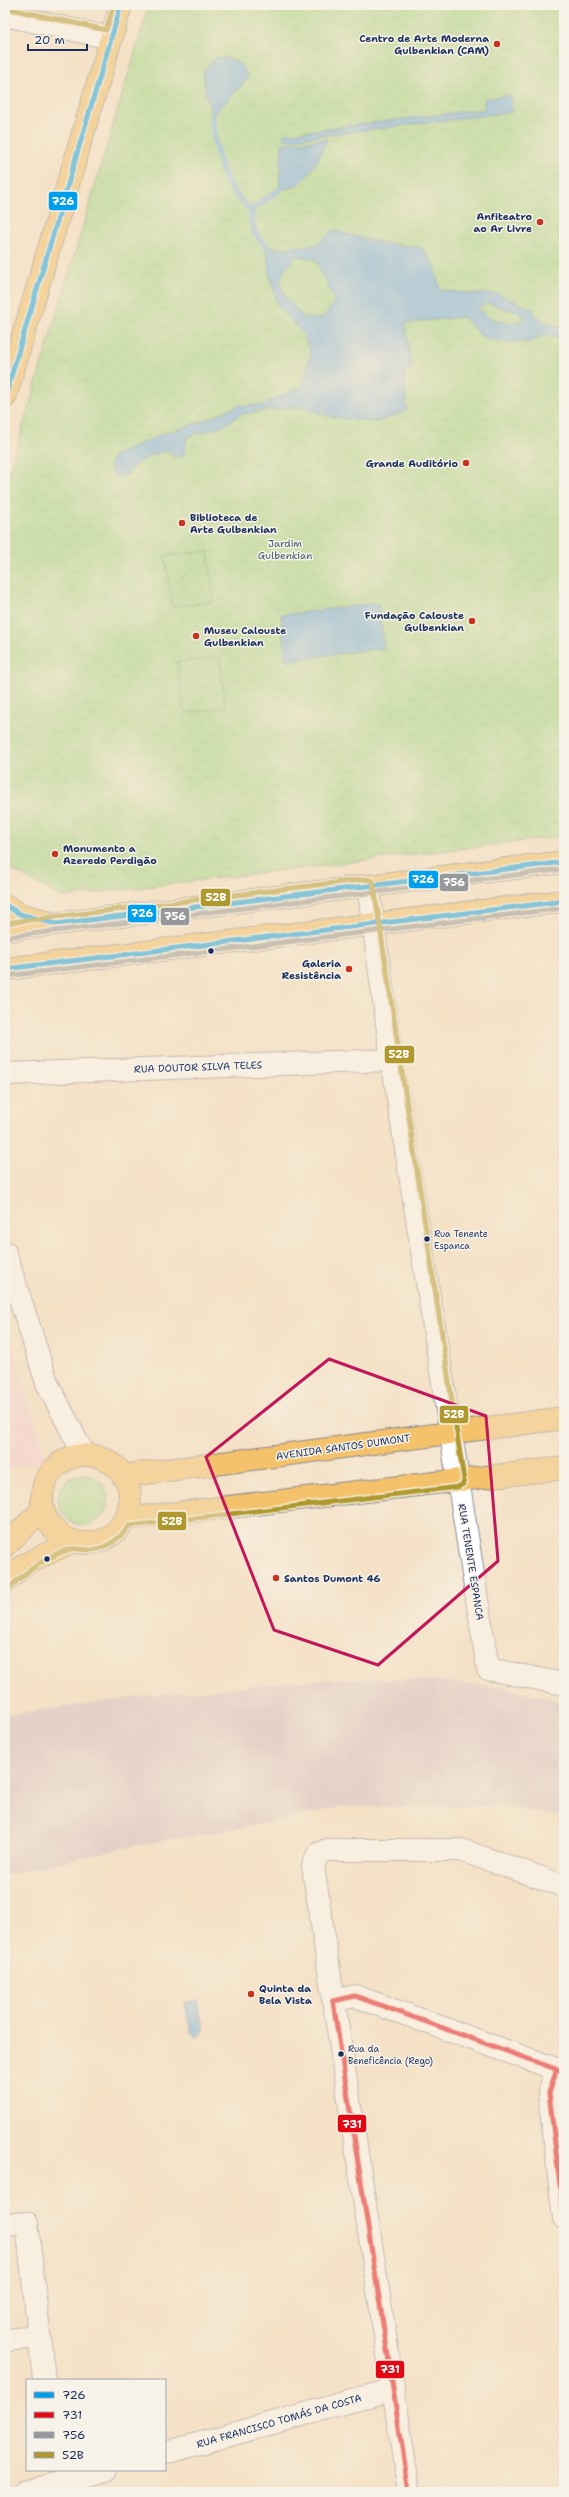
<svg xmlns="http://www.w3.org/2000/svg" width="569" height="2497" viewBox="0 0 569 2497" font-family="'Shantell Sans',sans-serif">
  <defs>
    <pattern id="park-crowns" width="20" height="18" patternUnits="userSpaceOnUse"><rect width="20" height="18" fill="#a1db8e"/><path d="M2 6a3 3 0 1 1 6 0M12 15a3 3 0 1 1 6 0" fill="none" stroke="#8abc7d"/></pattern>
    <pattern id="garden-furrows" width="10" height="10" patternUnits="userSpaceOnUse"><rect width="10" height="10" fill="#a1db8e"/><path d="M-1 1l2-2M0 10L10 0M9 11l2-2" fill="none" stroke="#8abc7d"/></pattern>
  </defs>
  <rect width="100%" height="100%" fill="#f7f3e8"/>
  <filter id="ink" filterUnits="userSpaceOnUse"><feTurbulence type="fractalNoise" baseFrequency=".025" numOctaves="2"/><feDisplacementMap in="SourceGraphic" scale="8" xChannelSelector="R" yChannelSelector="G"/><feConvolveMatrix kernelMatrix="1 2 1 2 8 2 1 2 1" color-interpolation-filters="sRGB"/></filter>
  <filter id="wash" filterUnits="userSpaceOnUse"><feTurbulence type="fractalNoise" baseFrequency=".012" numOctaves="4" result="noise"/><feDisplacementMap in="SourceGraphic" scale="16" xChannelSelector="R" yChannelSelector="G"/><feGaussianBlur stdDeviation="0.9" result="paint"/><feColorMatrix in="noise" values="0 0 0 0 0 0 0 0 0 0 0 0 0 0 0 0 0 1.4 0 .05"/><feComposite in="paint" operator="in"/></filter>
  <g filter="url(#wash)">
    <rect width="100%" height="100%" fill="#f4e1c6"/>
    <path fill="#f7cfd3" d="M5 1322 45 1456 39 1464 5 1469Z"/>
    <path fill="#d2bdc7" d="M325 1679 424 1680 503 1687 564 1702V1817L501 1806 340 1807 268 1823 129 1847 5 1875V1715L136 1697Z"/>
    <circle fill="#a1db8e" stroke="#5e8576" cx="83" cy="1500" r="25"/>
    <path fill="url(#park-crowns)" stroke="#5e8576" d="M149 5H564V836L62 897 5 866V487Z"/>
    <g fill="url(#garden-furrows)" stroke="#5e8576">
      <path d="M208 551 214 602 172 607 165 556Z"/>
      <path d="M220 657 226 708 184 713 177 662Z"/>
    </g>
    <g fill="#70b3e5" stroke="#4671a2" fill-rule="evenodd">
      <path d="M217 58C233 58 241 61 248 77 238 92 223 102 212 117L205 88 203 70Z"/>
      <path d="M510 95 512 112 285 140 283 134 485 109 484 99Z"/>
      <path d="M327 139C317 161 307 189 279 190L282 144Z"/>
      <path d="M333 230C362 240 390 245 421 247L433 263 440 290 472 294H498L532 309C539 323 550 324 564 327V337L544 335 530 342H506L482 337 463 317 405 323 412 368 404 372 407 411 376 422 332 417 301 406 241 414 225 425 187 437 183 457H173L169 450C154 454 135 459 128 474L114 477 110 466 113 457 157 436 203 421 237 406 262 405 303 386 311 352 302 332 278 306 270 277 267 252 271 247 277 249 318 244ZM297 255 316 260 335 301 322 319 303 317C279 291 270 282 297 255ZM485 303 517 311 526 320C506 326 493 322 478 310Z"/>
      <path d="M378 603 384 648 286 660 281 615Z"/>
      <path d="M197 2001 204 2031 198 2038 191 2032 185 2003Z"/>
    </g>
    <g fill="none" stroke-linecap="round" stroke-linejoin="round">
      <g stroke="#70b3e5" stroke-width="6">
        <path d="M212 117C215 152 222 187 251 210"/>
        <path d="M268 249 254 232 251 210 279 190"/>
      </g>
    </g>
  </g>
  <g filter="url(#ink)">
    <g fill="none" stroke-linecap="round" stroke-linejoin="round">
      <g stroke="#888892" stroke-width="24">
        <g id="minor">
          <path d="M5 15 111 38"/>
          <path d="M368 886 392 1060 488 1669 564 1684"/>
          <path d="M5 1074 392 1060"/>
          <path d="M5 1252 47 1383 84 1455"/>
          <path d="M333 2001 355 1996 564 2072"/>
          <path d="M557 2069 549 2093 564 2218"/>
          <path d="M5 2225 27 2223 44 2380"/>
          <path d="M5 2340 39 2337"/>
          <path d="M165 2453 394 2389"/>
          <path d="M25 2492 106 2470"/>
          <path d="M409 2492 313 1866 318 1854 327 1850H461L564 1886"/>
        </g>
      </g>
      <g stroke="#888892" stroke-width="24">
        <g id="major">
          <path d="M5 397 121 5"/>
          <path d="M5 905 20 914 45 921"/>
          <path d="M5 930 564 862"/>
          <path d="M5 969 564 901"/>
          <circle cx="86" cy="1499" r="44"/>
          <path d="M123 1476 564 1418"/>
          <path d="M125 1519 564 1468"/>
          <path d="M5 1546 43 1509"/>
          <path d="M5 1582 24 1565 73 1541"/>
        </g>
      </g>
      <use href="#minor" stroke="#fff" stroke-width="22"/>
      <use href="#major" stroke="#f3c26a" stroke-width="22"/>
      <g stroke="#f7f3e8" stroke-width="8">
        <g id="bus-1">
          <path d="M5 397 121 5"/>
          <path d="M5 905 20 914 56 924 564 862"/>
          <path d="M5 969 564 901"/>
        </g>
      </g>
      <g stroke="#f7f3e8" stroke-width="8">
        <g id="bus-2">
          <path d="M333 2001 409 2492"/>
          <path d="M333 2001 355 1996 564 2072"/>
          <path d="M557 2069 549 2093 564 2218"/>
        </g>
      </g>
      <g stroke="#f7f3e8" stroke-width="8">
        <g id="bus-3">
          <path d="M6 937 564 869"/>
          <path d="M6 976 564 908"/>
        </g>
      </g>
      <g stroke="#f7f3e8" stroke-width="8">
        <g id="bus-4">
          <path d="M6 8 106 30 114 5"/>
          <path d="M5 923 367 879 373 881 464 1480 463 1484 458 1487 129 1526C119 1539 105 1550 88 1550 80 1550 74 1547 67 1550 45 1557 26 1572 10 1587"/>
        </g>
      </g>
      <use href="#bus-1" stroke="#009fee" stroke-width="5"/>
      <use href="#bus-2" stroke="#e30613" stroke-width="5"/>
      <use href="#bus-3" stroke="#969899" stroke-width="5"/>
      <use href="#bus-4" stroke="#af992e" stroke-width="5"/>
    </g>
  </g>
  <path d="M0 0H569V2497H0ZM329 1359 486 1416 498 1561 378 1665 274 1630 206 1457Z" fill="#f4e1c6" fill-opacity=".55" fill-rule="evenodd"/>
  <path fill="none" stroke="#c2185b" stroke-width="3" stroke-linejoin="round" d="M329 1359 486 1416 498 1561 378 1665 274 1630 206 1457Z"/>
  <g fill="#c8321e" stroke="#f7f3e8" stroke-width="1.5">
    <circle cx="497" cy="44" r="4"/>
    <circle cx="540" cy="222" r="4"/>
    <circle cx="466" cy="463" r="4"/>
    <circle cx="182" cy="523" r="4"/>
    <circle cx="472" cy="621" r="4"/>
    <circle cx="196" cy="636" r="4"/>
    <circle cx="55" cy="854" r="4"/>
    <circle cx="349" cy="969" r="4"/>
    <circle cx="276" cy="1578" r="4"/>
    <circle cx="251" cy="1994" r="4"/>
  </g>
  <g fill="#1b2f5e" stroke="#f7f3e8" stroke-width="1.5">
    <circle cx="211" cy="951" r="3.5"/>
    <circle cx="427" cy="1239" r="3.5"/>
    <circle cx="47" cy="1559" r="3.5"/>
    <circle cx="341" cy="2054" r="3.5"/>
  </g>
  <g text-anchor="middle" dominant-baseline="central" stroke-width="3" stroke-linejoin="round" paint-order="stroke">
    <g font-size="9" fill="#1b2f5e" stroke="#f7f3e8" text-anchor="start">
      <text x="434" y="1234">Rua Tenente<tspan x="434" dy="12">Espanca</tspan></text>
      <text x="348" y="2049">Rua da<tspan x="348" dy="12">Beneficência (Rego)</tspan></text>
    </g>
    <g font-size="10" font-weight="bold" fill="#1b2f5e" stroke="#f7f3e8" text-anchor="end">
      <text x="489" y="38">Centro de Arte Moderna<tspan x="489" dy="12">Gulbenkian (CAM)</tspan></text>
      <text x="532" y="216">Anfiteatro<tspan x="532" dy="12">ao Ar Livre</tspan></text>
      <text x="458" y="463">Grande Auditório</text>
      <text x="190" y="517" text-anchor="start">Biblioteca de<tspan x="190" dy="12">Arte Gulbenkian</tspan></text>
      <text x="464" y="615">Fundação Calouste<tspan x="464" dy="12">Gulbenkian</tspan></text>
      <text x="204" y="630" text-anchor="start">Museu Calouste<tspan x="204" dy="12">Gulbenkian</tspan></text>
      <text x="63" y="848" text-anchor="start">Monumento a<tspan x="63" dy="12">Azeredo Perdigão</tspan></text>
      <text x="341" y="963">Galeria<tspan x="341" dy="12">Resistência</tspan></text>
      <text x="284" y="1578" text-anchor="start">Santos Dumont 46</text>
      <text x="259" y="1988" text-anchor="start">Quinta da<tspan x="259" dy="12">Bela Vista</tspan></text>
    </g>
    <g font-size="10" fill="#3c5a6a" stroke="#f7f3e8">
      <text x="285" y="543">Jardim<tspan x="285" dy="12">Gulbenkian</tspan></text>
    </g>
    <g font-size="10" fill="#1b2f5e" stroke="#f7f3e8">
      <text transform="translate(198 1067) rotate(-2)">RUA DOUTOR SILVA TELES</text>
      <text transform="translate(343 1447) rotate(-8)">AVENIDA SANTOS DUMONT</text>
      <text transform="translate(471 1562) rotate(81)">RUA TENENTE ESPANCA</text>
      <text transform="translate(279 2421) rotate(-16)">RUA FRANCISCO TOMÁS DA COSTA</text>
    </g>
  </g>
  <g stroke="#f7f3e8" stroke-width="1.5">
    <rect x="48" y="191" width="30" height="20" rx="4" fill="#009fee"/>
    <rect x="408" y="870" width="31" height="19" rx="4" fill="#009fee"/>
    <rect x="439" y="873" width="30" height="19" rx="4" fill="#969899"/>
    <rect x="200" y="888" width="31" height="19" rx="4" fill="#af992e"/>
    <rect x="127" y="904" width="30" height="19" rx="4" fill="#009fee"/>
    <rect x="160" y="907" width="30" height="19" rx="4" fill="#969899"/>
    <rect x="384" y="1045" width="31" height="19" rx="4" fill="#af992e"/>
    <rect x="439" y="1405" width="30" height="19" rx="4" fill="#af992e"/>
    <rect x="157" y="1511" width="30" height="20" rx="4" fill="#af992e"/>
    <rect x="337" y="2114" width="30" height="19" rx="4" fill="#e30613"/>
    <rect x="375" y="2360" width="30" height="19" rx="4" fill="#e30613"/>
  </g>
  <g font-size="11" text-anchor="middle" font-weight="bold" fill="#fff">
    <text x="63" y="205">726</text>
    <text x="423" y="883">726</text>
    <text x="454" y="886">756</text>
    <text x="216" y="901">52B</text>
    <text x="142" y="917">726</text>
    <text x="175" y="920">756</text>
    <text x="399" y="1058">52B</text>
    <text x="454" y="1418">52B</text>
    <text x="172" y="1525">52B</text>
    <text x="352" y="2128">731</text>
    <text x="390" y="2373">731</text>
  </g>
  <rect width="569" height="2497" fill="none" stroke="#f7f3e8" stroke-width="20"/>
  <rect x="26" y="2379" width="140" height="92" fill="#f7f3e8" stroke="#9fa5b1"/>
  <rect x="34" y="2392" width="20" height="6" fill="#009fee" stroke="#9fa5b1"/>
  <text x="62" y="2399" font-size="12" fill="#1b2f5e">726</text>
  <rect x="34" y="2412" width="20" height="6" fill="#e30613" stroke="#9fa5b1"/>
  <text x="62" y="2419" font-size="12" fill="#1b2f5e">731</text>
  <rect x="34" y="2432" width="20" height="6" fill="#969899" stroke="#9fa5b1"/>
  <text x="62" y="2439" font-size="12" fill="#1b2f5e">756</text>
  <rect x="34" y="2452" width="20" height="6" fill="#af992e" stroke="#9fa5b1"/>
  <text x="62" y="2459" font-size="12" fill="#1b2f5e">52B</text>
  <path d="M28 44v6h59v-6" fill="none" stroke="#1b2f5e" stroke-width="2"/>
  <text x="34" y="44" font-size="12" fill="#1b2f5e" stroke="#f7f3e8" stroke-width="3" paint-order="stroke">20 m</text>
</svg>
